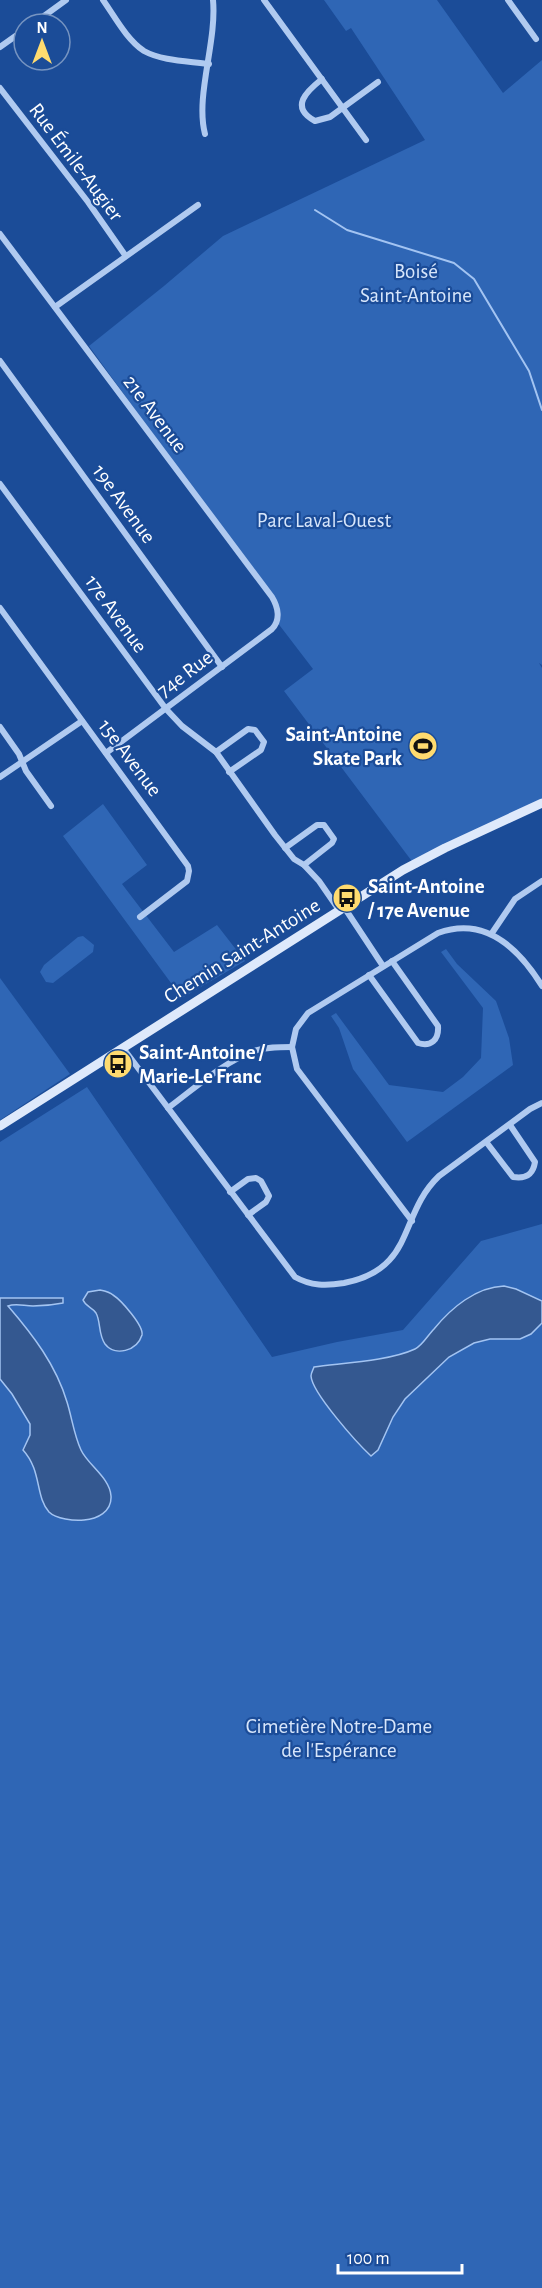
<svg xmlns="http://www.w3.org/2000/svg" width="542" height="2288" viewBox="0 0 542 2288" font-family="'Alegreya Sans',sans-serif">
  <rect width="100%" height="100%" fill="#1b4c98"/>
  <g fill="#2f66b5">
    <path d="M324 0H437L503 93 542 60V665L539 663 542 668V803L445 847 417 868 284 691 313 669 277 622 278 609 256 576 89 346 164 286 223 236 425 140 351 28 346 31Z"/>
    <path d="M103 804 147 865 122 884 174 952 217 925 245 961 182 998 63 836Z"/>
    <path d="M83 936 94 945 93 952 53 983 46 982 40 972 44 965 78 937Z"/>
    <path d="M446 949 457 964 496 1001 509 1038 513 1065 407 1142 353 1069 339 1028 331 1016 336 1013 389 1085 443 1092 463 1077 481 1058 483 1008 441 952Z"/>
    <path d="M0 978 70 1074 0 1120Z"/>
    <path d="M87 1087 272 1357 337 1342 403 1330 481 1241 542 1224V2288H0V1142Z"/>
  </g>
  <g fill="#345890" stroke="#a3c4f2" stroke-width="1.5">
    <path d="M504 1286 516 1289 542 1301V1323L531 1334 520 1339H490L474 1343 449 1357 405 1399 393 1417 378 1450 371 1456C358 1444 312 1393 311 1376 311 1373 313 1370 314 1367 343 1363 389 1361 415 1349 422 1346 428 1335 434 1329 451 1308 476 1287 504 1286Z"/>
    <path d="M100 1290C105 1291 110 1292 113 1295 121 1300 144 1326 142 1335 137 1351 115 1357 105 1344 98 1334 101 1322 96 1313 92 1307 86 1307 83 1300L88 1292Z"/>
    <path d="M0 1298H63V1303C53 1305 43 1306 33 1306 24 1306 16 1303 8 1306 33 1335 56 1365 67 1402 72 1418 74 1435 81 1450 88 1465 110 1478 111 1496 112 1512 97 1519 84 1520 74 1521 56 1519 49 1512 35 1496 42 1471 23 1450L30 1435V1424L12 1394 0 1379Z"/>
  </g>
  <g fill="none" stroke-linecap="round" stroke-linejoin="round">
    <path stroke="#a3c4f2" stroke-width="2" d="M315 210 347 230 454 263 474 279 529 371 542 410"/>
    <g stroke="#b0caf0" stroke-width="6">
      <path d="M103 0C115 17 127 40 144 51 162 61 188 61 209 64"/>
      <path d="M264 0 366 140"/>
      <path d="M508 0 536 39"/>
      <path d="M33 24 66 0"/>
      <path d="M0 47 24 30"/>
      <path d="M322 79C307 91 289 107 315 121L330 117 378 82"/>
      <path d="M0 88 88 202 125 255"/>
      <path d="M205 134C195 96 217 42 213 0"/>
      <path d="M0 234 272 597C278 607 281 620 272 629L106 753"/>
      <path d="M55 307 198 205"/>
      <path d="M0 361 222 667"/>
      <path d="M0 484 166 709 182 726 216 752 275 835 294 859 304 865 319 881 339 910"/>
      <path d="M0 608 188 866 189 871 187 881 140 917"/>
      <path d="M0 727 19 754 26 771 51 806"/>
      <path d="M216 752 248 729 255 730 264 742 261 750 229 772"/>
      <path d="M0 777 82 721"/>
      <path d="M285 848 317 825H324L334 839 332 843 304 865"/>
      <path d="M344 907 383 966"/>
      <path d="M492 933 515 899 542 881"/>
      <path d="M369 975 418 1043C431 1047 439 1040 438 1026L392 961"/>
      <path d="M123 1048 295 1277C311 1286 326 1286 344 1283 416 1269 398 1215 439 1176L530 1109 542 1103"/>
      <path d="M168 1108C195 1088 222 1063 254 1051 266 1047 279 1047 292 1047"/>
      <path d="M487 1143 513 1177C526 1179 533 1175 535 1162L510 1125"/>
      <path d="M230 1192 248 1179 256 1178 261 1181 269 1196 266 1202 248 1215"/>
      <path d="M412 1221 297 1069 292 1047 296 1029 308 1013 438 933C484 916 518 947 542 986"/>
    </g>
    <path stroke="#dee9fb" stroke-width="9" d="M0 1126 403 870 445 848 542 803"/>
  </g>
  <defs>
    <g id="stadium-disc" transform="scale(1.5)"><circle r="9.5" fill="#ffdb6f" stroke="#1b4c98"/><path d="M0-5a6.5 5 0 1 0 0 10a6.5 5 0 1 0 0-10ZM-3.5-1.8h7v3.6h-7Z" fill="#111"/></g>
    <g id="bus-disc" transform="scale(1.5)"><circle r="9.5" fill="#ffdb6f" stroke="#1b4c98"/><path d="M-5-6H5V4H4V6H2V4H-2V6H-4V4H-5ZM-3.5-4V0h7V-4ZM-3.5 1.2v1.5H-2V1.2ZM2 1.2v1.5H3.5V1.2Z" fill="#111"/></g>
  </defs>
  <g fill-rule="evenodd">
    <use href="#stadium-disc" x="423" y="746"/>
    <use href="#bus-disc" x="347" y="898"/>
    <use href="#bus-disc" x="118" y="1064"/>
  </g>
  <g text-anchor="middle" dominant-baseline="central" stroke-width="4.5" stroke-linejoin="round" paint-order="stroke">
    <g font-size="21" fill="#fff" stroke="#1b4c98">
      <text transform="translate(76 162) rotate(53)">Rue Émile-Augier</text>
      <text transform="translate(155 414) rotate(53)">21e Avenue</text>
      <text transform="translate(124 504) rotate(54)">19e Avenue</text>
      <text transform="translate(116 614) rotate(54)">17e Avenue</text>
      <text transform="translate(185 674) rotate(-37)">74e Rue</text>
      <text transform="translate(130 758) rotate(53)">15e Avenue</text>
      <text transform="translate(242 951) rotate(-32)">Chemin Saint-Antoine</text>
    </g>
    <g font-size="21" fill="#d7e6fb" stroke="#1b4c98">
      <text x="416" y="271">Boisé<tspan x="416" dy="24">Saint-Antoine</tspan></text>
      <text x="324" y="520">Parc Laval-Ouest</text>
      <text x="339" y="1726">Cimetière Notre-Dame<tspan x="339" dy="24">de l'Espérance</tspan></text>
    </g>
    <g font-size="21" font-weight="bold" fill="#fff" stroke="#1b4c98" text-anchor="start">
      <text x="402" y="734" text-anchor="end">Saint-Antoine<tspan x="402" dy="24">Skate Park</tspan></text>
      <text x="368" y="886">Saint-Antoine<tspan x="368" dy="24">/ 17e Avenue</tspan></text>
      <text x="139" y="1052">Saint-Antoine /<tspan x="139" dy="24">Marie-Le Franc</tspan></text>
    </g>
  </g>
  <g transform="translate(42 42)"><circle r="28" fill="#1b4c98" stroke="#7694c1" stroke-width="1.5"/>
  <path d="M0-4.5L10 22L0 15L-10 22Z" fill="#ffdb6f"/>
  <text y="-9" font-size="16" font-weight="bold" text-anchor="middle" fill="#ffffff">N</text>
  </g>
  <path d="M338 2264v9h124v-9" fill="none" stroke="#ffffff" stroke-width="3"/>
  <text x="347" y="2264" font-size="18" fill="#ffffff" stroke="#1b4c98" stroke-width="4.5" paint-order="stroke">100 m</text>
</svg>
